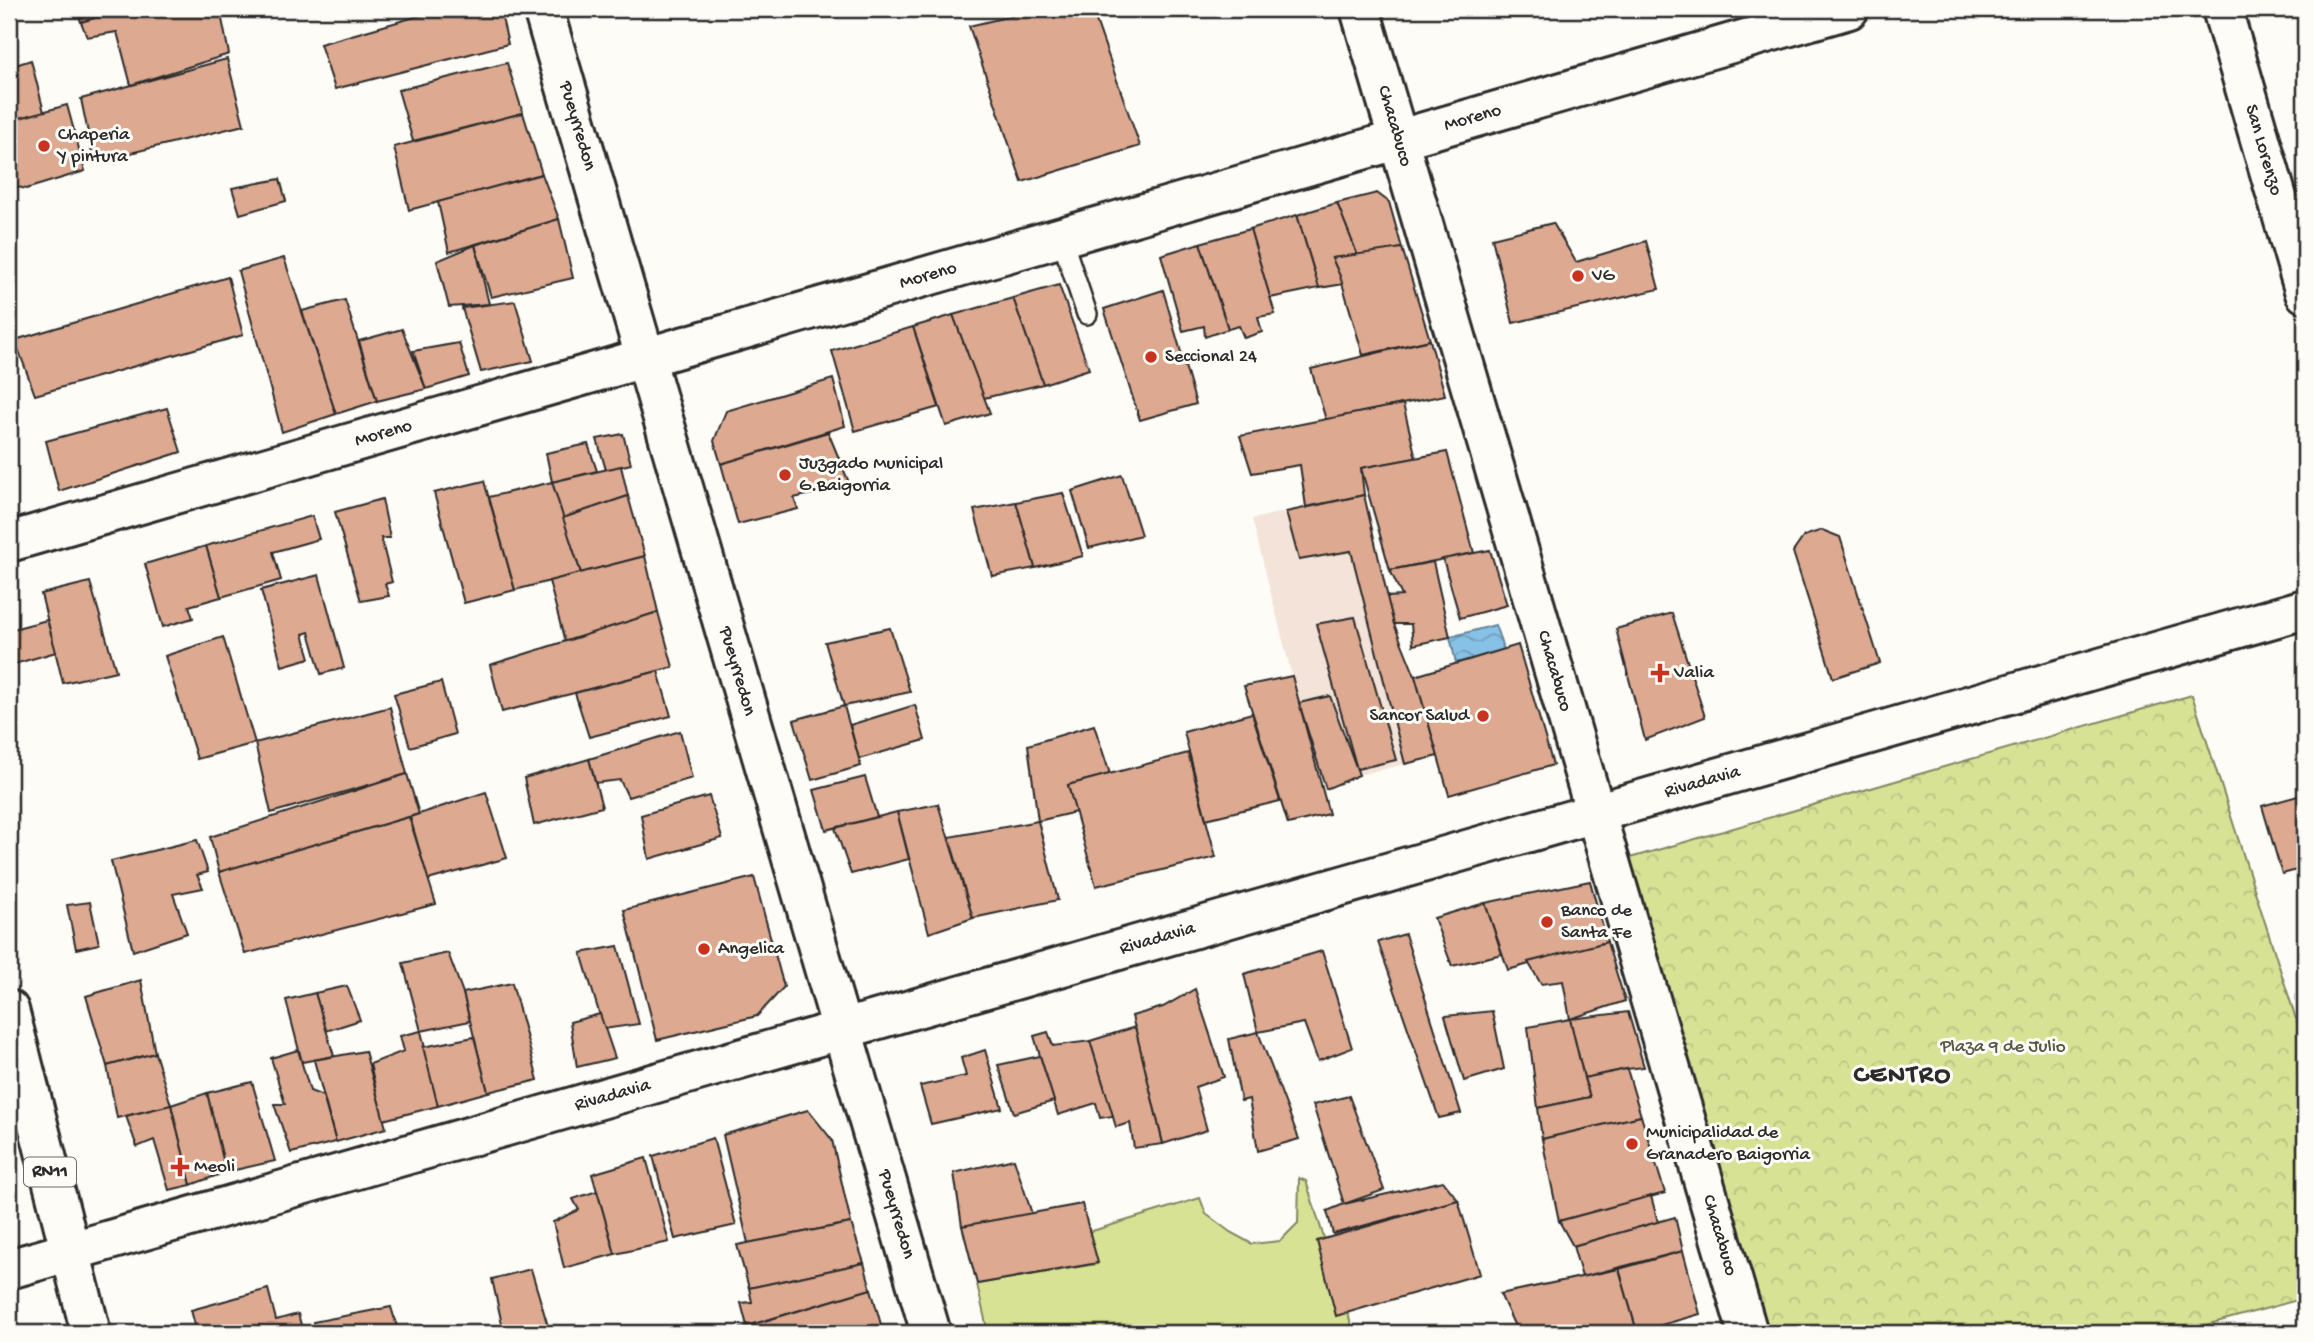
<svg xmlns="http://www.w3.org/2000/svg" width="2314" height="1342" viewBox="0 0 2314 1342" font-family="'Gochi Hand',sans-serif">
  <defs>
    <pattern id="forest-crowns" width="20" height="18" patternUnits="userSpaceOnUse" patternTransform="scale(1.75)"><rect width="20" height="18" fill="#d7e295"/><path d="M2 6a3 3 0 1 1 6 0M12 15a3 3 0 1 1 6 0" fill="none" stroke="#b9c281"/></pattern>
    <pattern id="water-waves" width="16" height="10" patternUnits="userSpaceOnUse" patternTransform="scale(1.75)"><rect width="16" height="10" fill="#87c1e6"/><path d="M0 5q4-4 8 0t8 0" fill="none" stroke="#6f9dbb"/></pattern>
  </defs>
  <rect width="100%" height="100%" fill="#fdfcf7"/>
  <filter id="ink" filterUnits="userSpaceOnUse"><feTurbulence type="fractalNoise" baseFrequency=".0143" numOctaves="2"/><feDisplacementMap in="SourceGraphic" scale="14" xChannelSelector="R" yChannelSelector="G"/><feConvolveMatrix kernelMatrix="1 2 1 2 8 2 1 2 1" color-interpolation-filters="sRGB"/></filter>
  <g filter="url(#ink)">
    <path fill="#f3e3d8" d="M1364 495 1394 623 1415 676 1438 756 1359 775 1330 696 1299 703 1252 519Z"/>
    <path fill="#d7e295" stroke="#818660" stroke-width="2" d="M1299 1178 1306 1181 1354 1333H988L977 1284 1097 1264 1089 1232 1200 1198 1206 1214 1230 1232 1252 1244 1280 1241 1298 1223Z"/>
    <path fill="url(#forest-crowns)" stroke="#818660" stroke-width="2" d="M2192 695 2305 1047V1298L2176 1333H1769L1630 858Z"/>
    <path fill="url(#water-waves)" stroke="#62859b" stroke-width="2" d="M1495 625 1504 650 1456 663 1450 637Z"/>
    <g fill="#dda991" stroke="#2b2b2b" stroke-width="2">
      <path d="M77 9H123L81 22Z"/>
      <path d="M126 9H220L229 54 131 85 117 32 87 37 81 22Z"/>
      <path d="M443 9H500L508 44 335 89 320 44Z"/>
      <path d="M1041 9H1092L1140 146 1022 182 969 26Z"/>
      <path d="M227 59 244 125 94 162 81 99Z"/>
      <path d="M31 60 44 112 9 121V67Z"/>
      <path d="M507 63 523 113 413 141 398 90Z"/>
      <path d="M67 105 85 171 26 189 9 185V121Z"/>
      <path d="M523 113 542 174 409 210 394 147Z"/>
      <path d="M542 174 559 219 449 252 438 202Z"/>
      <path d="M280 179 286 201 240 214 232 188Z"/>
      <path d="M1377 193 1389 202 1402 248 1358 256 1337 203Z"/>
      <path d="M1337 203 1358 256 1332 258 1344 284 1319 288 1297 215Z"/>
      <path d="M1297 215 1319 288 1270 298 1250 229Z"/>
      <path d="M559 219 573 278 491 297 475 245Z"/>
      <path d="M1553 223 1576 262 1646 241 1659 289 1513 323 1492 238Z"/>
      <path d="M1250 229 1275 314 1258 317 1262 332 1244 338 1239 326 1228 329 1200 243Z"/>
      <path d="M1200 243 1228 329 1205 337 1204 326 1183 331 1161 255Z"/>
      <path d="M475 245 489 304 449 307 437 261Z"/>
      <path d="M1402 248 1430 340 1363 355 1340 276 1332 258Z"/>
      <path d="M284 258 336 414 282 432 238 271Z"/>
      <path d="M228 277 243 335 35 395 15 340Z"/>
      <path d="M1059 285 1089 369 1043 384 1013 298Z"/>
      <path d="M1163 290 1196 404 1140 420 1104 309Z"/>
      <path d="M1013 298 1043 384 984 398 953 315Z"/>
      <path d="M345 300 377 401 336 414 302 311Z"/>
      <path d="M515 301 533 361 481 372 462 308Z"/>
      <path d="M953 315 990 413 946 426 913 327Z"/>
      <path d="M913 327 939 407 855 431 832 351Z"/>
      <path d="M402 329 426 389 377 401 359 341Z"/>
      <path d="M1430 340 1445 395 1326 420 1311 369Z"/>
      <path d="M459 343 469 376 426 389 413 351Z"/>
      <path d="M833 379 845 426 721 464 714 441 726 411Z"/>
      <path d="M1403 404 1416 458 1361 468 1364 495 1306 507 1300 465 1252 473 1240 436Z"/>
      <path d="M167 408 181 452 59 491 46 441Z"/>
      <path d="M828 432 850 485 794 498 798 509 738 524 721 464Z"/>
      <path d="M623 434 631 464 606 470 597 439Z"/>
      <path d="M588 444 597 471 552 482 546 453Z"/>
      <path d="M1447 452 1474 553 1390 570 1361 468Z"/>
      <path d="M621 466 628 496 563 518 552 482Z"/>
      <path d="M1122 475 1141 535 1089 548 1072 491Z"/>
      <path d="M484 481 515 590 464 603 434 493Z"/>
      <path d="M552 482 581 573 515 590 489 497Z"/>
      <path d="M1063 493 1083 556 1035 568 1016 502Z"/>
      <path d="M1364 495 1394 624 1415 676 1438 756 1405 764 1351 551 1299 560 1286 512Z"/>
      <path d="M628 496 645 556 581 573 563 518Z"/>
      <path d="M382 499 390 538H381L392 582 385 584 389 596 361 601 335 512Z"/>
      <path d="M1016 502 1035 568 992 576 974 510Z"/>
      <path d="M312 516 319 539 273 552 281 580 221 597 206 546Z"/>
      <path d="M1822 530 1840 537 1880 663 1833 678 1793 552 1804 536Z"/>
      <path d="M206 546 221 597 189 606 193 618 163 627 145 564Z"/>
      <path d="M1490 550 1507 605 1460 618 1443 559Z"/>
      <path d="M645 556 658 612 565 642 549 581Z"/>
      <path d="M1433 562 1450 637 1413 645 1411 624H1394L1387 597 1402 596 1390 570Z"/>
      <path d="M319 575 344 668 321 674 309 632 303 634 310 658 282 666 261 590Z"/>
      <path d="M90 582 116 671 63 683 41 594Z"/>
      <path d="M658 612 673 667 502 712 490 665Z"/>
      <path d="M1672 613 1705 717 1645 740 1616 629Z"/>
      <path d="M1355 617 1396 760 1357 769 1316 624Z"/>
      <path d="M47 620 56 652 11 665 9 630Z"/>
      <path d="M890 628 910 692 844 706 825 642Z"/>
      <path d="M223 637 255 743 197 759 165 656Z"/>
      <path d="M1518 645 1553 765 1449 795 1415 676Z"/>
      <path d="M658 671 671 716 589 737 575 693Z"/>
      <path d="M1292 676 1329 814 1288 824 1244 686Z"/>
      <path d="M441 682 455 734 410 747 394 694Z"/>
      <path d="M1330 696 1359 775 1326 789 1299 703Z"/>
      <path d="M915 705 925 740 859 759 850 725Z"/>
      <path d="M844 706 861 766 812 780 794 720Z"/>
      <path d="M390 707 407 774 271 813 255 743Z"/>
      <path d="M1252 713 1280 801 1206 819 1184 732Z"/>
      <path d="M1094 725 1110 774 1068 785 1076 812 1038 821 1028 745Z"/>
      <path d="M680 731 692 778 628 797 620 780 595 783 589 759Z"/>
      <path d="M1188 753 1216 857 1096 886 1068 785Z"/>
      <path d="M589 759 602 807 534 825 524 778Z"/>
      <path d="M407 774 419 814 219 872 210 837Z"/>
      <path d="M865 777 877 817 826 830 814 790Z"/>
      <path d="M486 792 507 858 428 880 410 817Z"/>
      <path d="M2305 794V868L2282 874 2262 806Z"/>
      <path d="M709 796 722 838 649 859 641 815Z"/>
      <path d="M938 804 973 918 929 933 897 812Z"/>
      <path d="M897 812 909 859 851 874 835 828Z"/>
      <path d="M409 817 436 904 245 954 219 872Z"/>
      <path d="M1038 821 1058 900 973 918 949 837Z"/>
      <path d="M197 840 208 872 197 875 203 888 173 894 187 933 133 951 111 861Z"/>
      <path d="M754 877 784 987 757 1016 657 1040 624 910Z"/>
      <path d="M1590 881 1607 942 1508 970 1485 903Z"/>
      <path d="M90 902 99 944 76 949 67 905Z"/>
      <path d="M1485 903 1502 954 1452 966 1434 918Z"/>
      <path d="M1405 934 1461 1113 1439 1118 1378 942Z"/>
      <path d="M1607 942 1625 1001 1570 1019 1563 981 1541 984 1528 962Z"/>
      <path d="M618 946 639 1024 604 1029 581 953Z"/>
      <path d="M1322 951 1352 1048 1318 1061 1304 1023 1258 1032 1244 974Z"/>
      <path d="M448 953 463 993 470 1021 421 1031 403 963Z"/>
      <path d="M141 980 155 1053 107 1066 86 996Z"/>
      <path d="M512 983 538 1080 488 1092 463 993Z"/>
      <path d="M347 986 360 1020 326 1031 315 993Z"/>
      <path d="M1195 989 1224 1077 1195 1087 1207 1130 1163 1144 1132 1016 1163 1007Z"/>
      <path d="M315 993 334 1056 302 1062 286 1000Z"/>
      <path d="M1492 1011 1504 1069 1464 1081 1445 1016Z"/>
      <path d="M1628 1012 1644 1067 1627 1069 1584 1078 1570 1019Z"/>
      <path d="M600 1014 615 1058 577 1067 570 1022Z"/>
      <path d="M1570 1019 1584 1078 1590 1097 1538 1108 1528 1027Z"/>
      <path d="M1135 1027 1163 1144 1134 1148 1130 1123 1116 1127 1090 1041Z"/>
      <path d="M421 1031 438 1106 383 1120 370 1064 404 1051 400 1036Z"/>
      <path d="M1048 1032 1053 1046 1090 1041 1113 1116 1100 1118 1096 1103 1058 1115 1034 1036Z"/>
      <path d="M1258 1032 1299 1139 1258 1151 1249 1099 1241 1101 1229 1039Z"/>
      <path d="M474 1037 488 1092 438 1106 423 1047Z"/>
      <path d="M298 1050 310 1091 323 1096 336 1142 291 1153 274 1104H285L271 1058Z"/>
      <path d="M985 1050 1002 1108 931 1124 920 1086 966 1076 961 1058Z"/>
      <path d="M365 1051 386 1128 336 1142 314 1060Z"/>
      <path d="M155 1053 171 1105 117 1118 107 1066Z"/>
      <path d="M1040 1056 1054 1101 1014 1113 998 1065Z"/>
      <path d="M1627 1069 1641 1116 1542 1139 1538 1108 1590 1097 1584 1078Z"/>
      <path d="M252 1082 275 1161 226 1172 207 1093Z"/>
      <path d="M207 1093 226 1172 191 1185 171 1105Z"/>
      <path d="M1349 1096 1384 1190 1344 1204 1313 1105Z"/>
      <path d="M171 1105 191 1185 169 1190 154 1140 137 1147 126 1116Z"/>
      <path d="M808 1110 832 1140 851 1223 748 1243 723 1135Z"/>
      <path d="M1641 1116 1665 1193 1559 1221 1542 1139Z"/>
      <path d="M713 1138 736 1225 675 1239 653 1156Z"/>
      <path d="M646 1158 669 1242 615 1254 592 1174Z"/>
      <path d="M1014 1159 1032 1214 962 1226 954 1173Z"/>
      <path d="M1443 1181 1458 1200 1333 1234 1327 1211 1344 1204Z"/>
      <path d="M597 1191 615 1254 564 1268 553 1222 579 1210 573 1199Z"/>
      <path d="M1651 1196 1658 1222 1573 1246 1559 1221Z"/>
      <path d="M1458 1200 1480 1274 1336 1316 1317 1241Z"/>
      <path d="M1082 1204 1098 1263 977 1284 962 1226Z"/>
      <path d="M1675 1217 1683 1251 1582 1277 1573 1246Z"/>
      <path d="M851 1223 864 1263 749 1288 737 1245Z"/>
      <path d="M1683 1251 1700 1314 1637 1332 1619 1269Z"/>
      <path d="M864 1263 871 1289 747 1326 741 1303 752 1302 749 1288Z"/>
      <path d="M531 1269 550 1333H504L492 1279Z"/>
      <path d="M1619 1269 1637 1332 1518 1333 1500 1294Z"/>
      <path d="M268 1289 276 1320 298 1314 303 1332 197 1333 191 1310Z"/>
      <path d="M871 1289 882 1328 860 1333H742L741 1328Z"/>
      <path d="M391 1307 399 1333H315L313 1322Z"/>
      <path d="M882 1328 884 1333H860Z"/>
    </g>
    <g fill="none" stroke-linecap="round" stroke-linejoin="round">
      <g stroke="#2b2b2b" stroke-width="24">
        <path id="lane" d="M1061 237 1087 314"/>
      </g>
      <g stroke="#2b2b2b" stroke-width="44">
        <g id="street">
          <path id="s1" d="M543 9 931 1333"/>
          <path id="s2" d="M1360 9 1748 1333"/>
          <path id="s3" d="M2222 9 2305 293"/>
          <path id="s4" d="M9 542 1849 9"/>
          <path id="s5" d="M9 1269 2305 609"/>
        </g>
      </g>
      <g stroke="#2b2b2b" stroke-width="44">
        <path id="primary" d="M9 1010 91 1333"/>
      </g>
      <use href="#lane" stroke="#fdfcf7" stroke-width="19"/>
      <use href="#street" stroke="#fdfcf7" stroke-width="38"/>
      <use href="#primary" stroke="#fdfcf7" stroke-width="38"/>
    </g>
  </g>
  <g fill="#c8321e" stroke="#fdfcf7" stroke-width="2.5">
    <circle cx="44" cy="146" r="7"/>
    <circle cx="1578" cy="276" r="7"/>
    <circle cx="1151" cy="357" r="7"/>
    <circle cx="785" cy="475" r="7"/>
    <path d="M1656.5 662.5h7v7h7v7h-7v7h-7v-7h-7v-7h7z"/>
    <circle cx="1483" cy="716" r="7"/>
    <circle cx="1547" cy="922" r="7"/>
    <circle cx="704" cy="949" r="7"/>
    <circle cx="1632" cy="1144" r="7"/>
    <path d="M176.5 1156.5h7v7h7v7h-7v7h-7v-7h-7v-7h7z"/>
  </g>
  <g text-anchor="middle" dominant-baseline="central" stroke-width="6" stroke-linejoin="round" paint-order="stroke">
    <rect fill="#fdfcf7" stroke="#6a6a68" stroke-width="2" x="24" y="1157.5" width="52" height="29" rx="5"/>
    <g font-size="18" font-weight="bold" fill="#2b2b2b">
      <text x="50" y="1172">RN11</text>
    </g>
    <g font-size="19" fill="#2b2b2b" stroke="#fdfcf7">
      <text stroke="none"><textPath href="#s4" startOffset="1524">Moreno</textPath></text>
      <text stroke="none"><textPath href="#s1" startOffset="122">Pueyrredon</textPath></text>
      <text stroke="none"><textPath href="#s2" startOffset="122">Chacabuco</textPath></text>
      <text stroke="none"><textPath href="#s3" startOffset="147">San Lorenzo</textPath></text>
      <text stroke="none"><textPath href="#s4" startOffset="957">Moreno</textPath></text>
      <text stroke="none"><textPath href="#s4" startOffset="390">Moreno</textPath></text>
      <text stroke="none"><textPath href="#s1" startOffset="690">Pueyrredon</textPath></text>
      <text stroke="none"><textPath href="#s2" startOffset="690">Chacabuco</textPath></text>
      <text stroke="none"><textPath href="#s5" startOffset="1762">Rivadavia</textPath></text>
      <text stroke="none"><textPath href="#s5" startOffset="1195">Rivadavia</textPath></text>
      <text stroke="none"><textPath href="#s5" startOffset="628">Rivadavia</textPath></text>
      <text stroke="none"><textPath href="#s1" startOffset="1256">Pueyrredon</textPath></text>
      <text stroke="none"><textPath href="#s2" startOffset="1278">Chacabuco</textPath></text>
    </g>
    <g font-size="19" fill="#2b2b2b" stroke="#fdfcf7" text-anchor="start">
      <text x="58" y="135">Chaperia<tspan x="58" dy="22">Y pintura</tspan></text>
      <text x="1592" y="276">VG</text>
      <text x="1165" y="357">Seccional 24</text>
      <text x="799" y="464">Juzgado Municipal<tspan x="799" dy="22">G.Baigorria</tspan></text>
      <text x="1674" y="673">Valia</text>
      <text x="1469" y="716" text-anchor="end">Sancor Salud</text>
      <text x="1561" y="911">Banco de<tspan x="1561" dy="22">Santa Fe</tspan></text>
      <text x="718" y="949">Angelica</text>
      <text x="1646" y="1133">Municipalidad de<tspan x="1646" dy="22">Granadero Baigorria</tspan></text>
      <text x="194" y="1167">Meoli</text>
    </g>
    <g font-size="19" fill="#565946" stroke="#fdfcf7">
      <text x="2003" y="1047">Plaza 9 de Julio</text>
    </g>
    <g font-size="26" font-weight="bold" letter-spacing="2" fill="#2b2b2b" stroke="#fdfcf7">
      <text x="1903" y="1076">CENTRO</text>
    </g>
  </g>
  <rect width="2314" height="1342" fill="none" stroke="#fdfcf7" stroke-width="35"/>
  <rect x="18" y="18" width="2279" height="1307" fill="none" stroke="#2b2b2b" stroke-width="2.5" filter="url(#ink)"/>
</svg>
